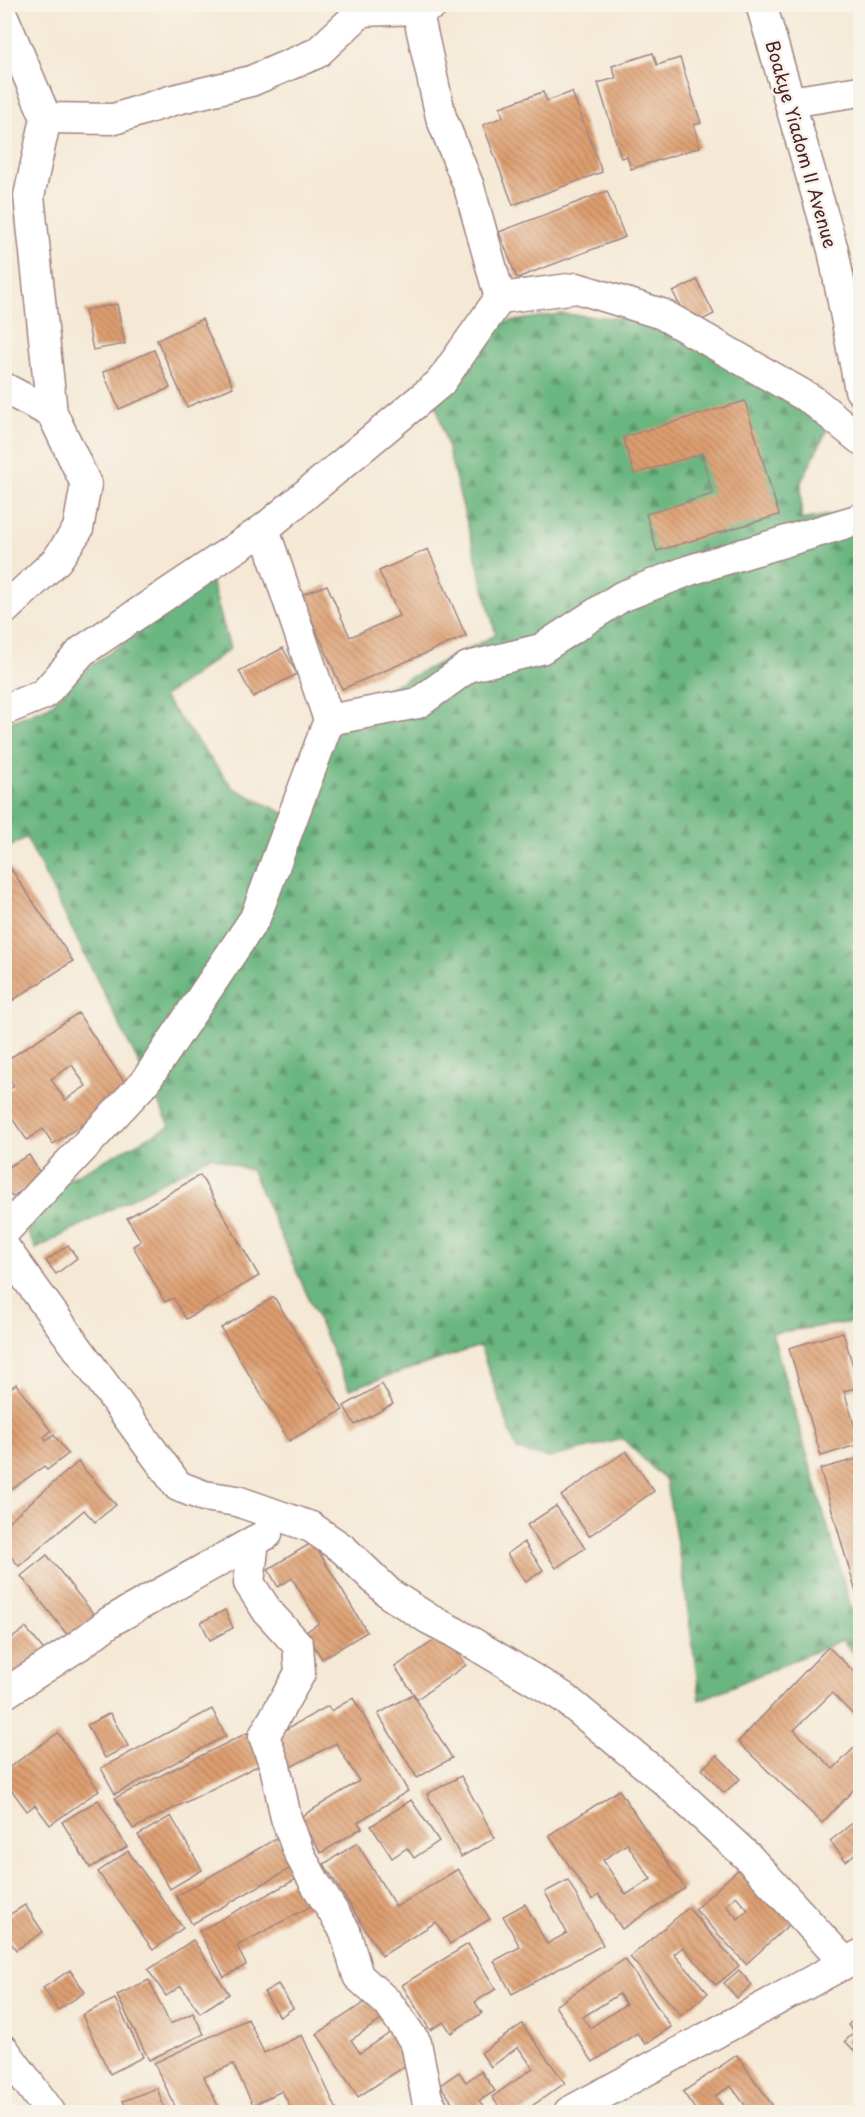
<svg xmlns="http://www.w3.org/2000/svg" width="865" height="2117" viewBox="0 0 865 2117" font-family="'Playpen Sans',sans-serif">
  <defs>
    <pattern id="forest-firs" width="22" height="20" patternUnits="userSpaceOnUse" patternTransform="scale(1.5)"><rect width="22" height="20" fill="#6ab680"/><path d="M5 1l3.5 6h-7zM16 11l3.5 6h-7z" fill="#599369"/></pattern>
    <pattern id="building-back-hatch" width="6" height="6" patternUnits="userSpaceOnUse" patternTransform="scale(1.5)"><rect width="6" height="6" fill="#dd9e70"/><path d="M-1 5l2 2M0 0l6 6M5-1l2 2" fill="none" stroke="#b5805c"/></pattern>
  </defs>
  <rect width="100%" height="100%" fill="#f7f3e8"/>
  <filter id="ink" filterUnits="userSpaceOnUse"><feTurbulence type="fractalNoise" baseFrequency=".0167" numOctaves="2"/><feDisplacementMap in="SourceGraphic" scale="12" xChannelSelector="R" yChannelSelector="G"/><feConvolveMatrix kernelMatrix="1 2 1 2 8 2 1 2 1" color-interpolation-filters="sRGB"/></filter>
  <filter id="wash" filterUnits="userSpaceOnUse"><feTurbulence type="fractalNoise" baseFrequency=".008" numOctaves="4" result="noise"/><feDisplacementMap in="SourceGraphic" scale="24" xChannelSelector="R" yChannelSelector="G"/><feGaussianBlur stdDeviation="1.35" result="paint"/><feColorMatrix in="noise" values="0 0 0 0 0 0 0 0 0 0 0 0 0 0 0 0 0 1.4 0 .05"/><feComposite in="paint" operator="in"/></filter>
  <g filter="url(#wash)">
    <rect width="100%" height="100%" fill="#f5e9d6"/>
    <path fill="url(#forest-firs)" stroke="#5a6a56" stroke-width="1.5" d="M561 314 645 320 770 385 828 428 801 482V520L841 513 860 530V1321L772 1333 854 1618 860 1617V1660L842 1640 700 1700 684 1582 666 1481 623 1439 549 1458 517 1450 480 1346 349 1389 252 1171 211 1156 36 1249 15 1207 170 1126 26 837 5 850V724L50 706 88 668 211 580 230 649 163 697 233 788 296 819 342 711 496 635 428 372 499 323Z"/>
    <g id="blocks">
      <g fill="url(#building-back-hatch)" fill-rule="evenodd">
        <path d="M653 53 657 65 680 58 701 123 694 125 700 147 631 169 627 156 621 158 598 83 616 78 612 66Z"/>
        <path d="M543 92 547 101 572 92 602 172 513 205 483 125 503 117 500 107Z"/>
        <path d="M607 191 625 237 517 278 499 232Z"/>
        <path d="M697 280 714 314 690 326 673 292Z"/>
        <path d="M117 304 125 344 93 350 85 310Z"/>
        <path d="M202 319 233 387 187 407 157 340Z"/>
        <path d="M154 350 170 388 119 409 103 372Z"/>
        <path d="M745 401 779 515 657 551 646 514 713 494 701 454 634 474 623 437Z"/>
        <path d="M428 549 466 636 342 689 301 595 327 585 350 637 399 616 379 571Z"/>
        <path d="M283 648 297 674 253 697 239 671Z"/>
        <path d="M9 866 73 961 4 1006V869Z"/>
        <path d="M78 1013 131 1092 53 1144 43 1129 27 1140 4 1107V1093L14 1086 4 1072V1062ZM72 1065 86 1086 65 1100 51 1079Z"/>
        <path d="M29 1155 43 1178 12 1197 4 1185V1169Z"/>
        <path d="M200 1175 259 1276 186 1319 173 1298 165 1302 133 1246 141 1241 127 1218Z"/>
        <path d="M68 1245 77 1258 56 1274 46 1261Z"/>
        <path d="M274 1297 343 1410 289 1441 221 1328Z"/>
        <path d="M843 1332 859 1387 844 1391 860 1444 821 1456 789 1348Z"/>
        <path d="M16 1384 51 1431 44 1437 46 1441 54 1435 68 1454 47 1470 44 1466 4 1495V1393Z"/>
        <path d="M382 1384 393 1404 355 1425 344 1406Z"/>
        <path d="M626 1451 654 1491 589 1536 561 1496Z"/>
        <path d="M860 1458V1606L820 1469Z"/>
        <path d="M78 1462 116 1505 95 1522 84 1510 19 1566 4 1549V1525Z"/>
        <path d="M556 1506 585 1548 556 1568 527 1525Z"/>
        <path d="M313 1542 367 1632 322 1659 306 1632 319 1623 292 1578 278 1587 268 1569Z"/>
        <path d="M524 1542 543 1570 526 1582 507 1554Z"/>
        <path d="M47 1555 96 1617 69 1637 21 1576Z"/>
        <path d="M225 1610 233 1628 210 1640 201 1622Z"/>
        <path d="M26 1628 47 1654 4 1686V1644Z"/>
        <path d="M444 1634 466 1665 417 1699 395 1667Z"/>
        <path d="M828 1647 860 1677V1722L832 1693 794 1730 833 1769 860 1742V1783L822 1823 738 1742Z"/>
        <path d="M413 1694 452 1758 417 1778 378 1714Z"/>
        <path d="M353 1698 408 1791 358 1822 362 1828 321 1853 299 1818 359 1781 336 1743 287 1769 270 1738 328 1706 331 1711Z"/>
        <path d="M212 1709 226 1736 115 1794 101 1768Z"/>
        <path d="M110 1713 128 1746 105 1758 87 1725Z"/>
        <path d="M58 1733 99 1790 50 1825 35 1805 27 1811 4 1780V1771Z"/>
        <path d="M247 1733 263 1763 133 1829 115 1798Z"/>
        <path d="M717 1755 740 1779 724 1793 702 1769Z"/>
        <path d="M461 1776 495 1838 461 1857 427 1794Z"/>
        <path d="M619 1790 685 1888 622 1929 599 1895 592 1900 549 1835ZM627 1844 651 1879 626 1895 603 1860Z"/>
        <path d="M98 1800 127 1847 90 1868 62 1822Z"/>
        <path d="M411 1800 439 1841 414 1858 407 1848 392 1858 371 1826Z"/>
        <path d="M171 1816 202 1870 170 1889 138 1835Z"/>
        <path d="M860 1817V1850L846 1861 830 1841Z"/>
        <path d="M277 1838 293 1867 192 1924 176 1896Z"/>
        <path d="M357 1843 396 1907 458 1869 490 1919 450 1944 436 1922 382 1956 324 1864Z"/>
        <path d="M128 1851 183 1928 153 1950 98 1872Z"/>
        <path d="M742 1866 794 1920 746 1964 695 1909ZM736 1896 748 1910 738 1919 726 1906Z"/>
        <path d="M298 1878 313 1905 237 1946 246 1965 224 1977 199 1931Z"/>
        <path d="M568 1880 603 1945 512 1994 494 1961 520 1947 503 1916 525 1904 547 1944 567 1933 545 1892Z"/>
        <path d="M25 1905 43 1932 16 1950 4 1933V1918Z"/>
        <path d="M688 1908 739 1966 716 1985 683 1947 674 1954 708 1993 681 2016 630 1957Z"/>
        <path d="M193 1940 229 1994 200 2013 181 1986 166 1996 148 1970Z"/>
        <path d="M468 1944 496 1989 475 2002 482 2013 451 2033 444 2022 430 2030 402 1985Z"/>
        <path d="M625 1959 671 2027 645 2044 637 2033 593 2062 555 2006ZM619 1994 626 2004 590 2028 583 2017Z"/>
        <path d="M70 1970 85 1992 58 2010 43 1988Z"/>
        <path d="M739 1970 752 1985 737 1998 724 1983Z"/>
        <path d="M149 1980 170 2024 193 2013 204 2034 149 2060 117 1995Z"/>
        <path d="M278 1984 293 2008 280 2017 264 1992Z"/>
        <path d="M371 1998 384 2018 351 2040 360 2053 393 2031 413 2061 358 2097 317 2034Z"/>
        <path d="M115 1999 143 2057 110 2074 82 2015Z"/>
        <path d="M860 2014V2057L845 2041 855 2032 848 2025Z"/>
        <path d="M248 2019 264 2053 302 2035 337 2110 332 2112H293L282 2091 253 2105 233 2064 204 2077 221 2112H178L154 2063Z"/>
        <path d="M522 2024 565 2083 523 2112H503L492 2097 533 2068 518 2047 491 2067 481 2053Z"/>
        <path d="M737 2055 777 2112H750L731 2086 715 2096 727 2112H697L683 2092Z"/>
        <path d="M481 2071 495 2091 479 2101 488 2112H459L440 2085 459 2072 466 2082Z"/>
        <path d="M157 2088 166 2112H128L123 2101Z"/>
        <path d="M277 2104 280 2112H256Z"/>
      </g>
    </g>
  </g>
  <g filter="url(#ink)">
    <use href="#blocks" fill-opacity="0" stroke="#a08480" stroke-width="1.5"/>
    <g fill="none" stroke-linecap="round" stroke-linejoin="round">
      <g stroke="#a08480" stroke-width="33">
        <g id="street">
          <path d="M761 4 833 250 860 390"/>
          <path d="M4 19 46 118 29 196 52 413 86 484 78 529 57 560 4 610"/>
          <path d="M790 102 860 91"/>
          <path d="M46 118 114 119 173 100 251 81 317 53 362 11 417 9 434 4"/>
          <path d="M500 298 577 288 662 314 812 400 860 439"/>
          <path d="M4 388 52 413"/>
          <path d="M264 529 440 383 500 298 469 187 441 117 417 9"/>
          <path d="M4 710 44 694 82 651 264 529 329 720 255 918 145 1082 4 1232"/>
          <path d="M329 720 418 703 468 667 541 649 621 597 690 570 860 519"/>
          <path d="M4 1247 178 1486 204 1496 237 1501 311 1527 343 1549 391 1595 429 1619 454 1632 563 1697 664 1780 748 1857 846 1964"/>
          <path d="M254 1541 249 1583 268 1612 298 1645 300 1673 264 1736 275 1766 286 1818 299 1853 315 1883 345 1931 358 1976 388 2003 416 2043 427 2099 435 2112"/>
          <path d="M4 1694 78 1646 111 1621 267 1534"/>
          <path d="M4 2050 50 2112"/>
          <path d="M569 2112 860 1955"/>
        </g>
      </g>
      <use href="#street" stroke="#fff" stroke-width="30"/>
    </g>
  </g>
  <g text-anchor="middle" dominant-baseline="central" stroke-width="5" stroke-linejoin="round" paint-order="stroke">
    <g font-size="18" fill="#4a1f2b" stroke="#f7f3e8">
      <text transform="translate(802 144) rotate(74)">Boakye Yiadom II Avenue</text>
    </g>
  </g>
  <rect width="865" height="2117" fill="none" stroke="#f7f3e8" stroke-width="24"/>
</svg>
